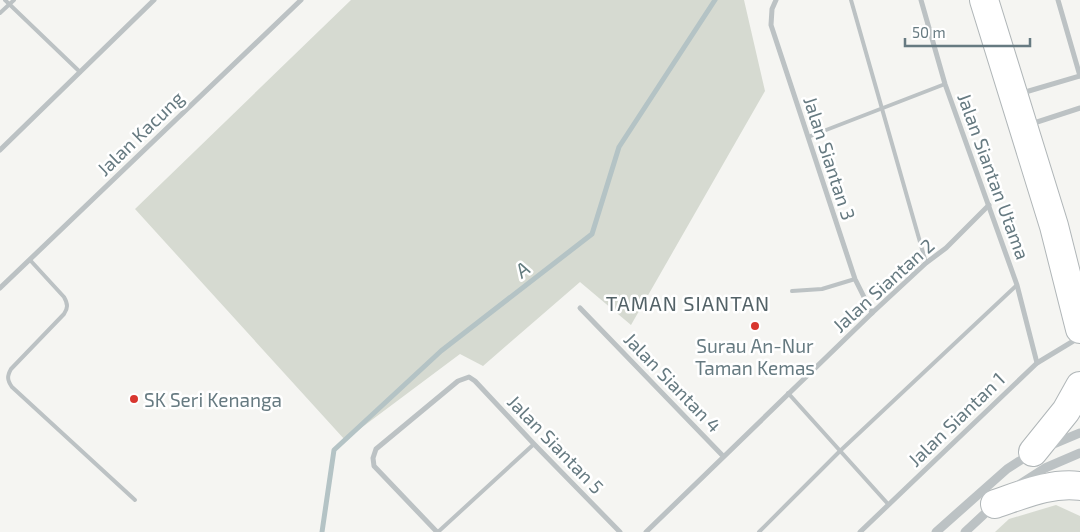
<svg xmlns="http://www.w3.org/2000/svg" width="1080" height="532" viewBox="0 0 1080 532" font-family="'Exo 2',sans-serif">
  <rect width="100%" height="100%" fill="#f5f5f2"/>
  <g fill="#d6dad1">
    <path d="M351 0H744L765 91 631 325 580 282 483 366 460 354 345 440 135 209Z"/>
    <path d="M1056 505 1080 516V532H995L1009 519Z"/>
  </g>
  <g fill="none" stroke-linecap="round" stroke-linejoin="round">
    <path stroke="#b4c3c5" stroke-width="5" d="M322 532 334 450 441 351 592 234 619 147 715 0"/>
    <g stroke="#b0b6b8" stroke-width="30">
      <g id="primary">
        <path d="M984 0 1054 226 1080 329"/>
        <path d="M1033 452 1066 411 1080 386"/>
        <path d="M995 504C1022 495 1051 482 1080 486"/>
      </g>
    </g>
    <g stroke="#bcc2c4" stroke-width="4">
      <path d="M5 0 80 72"/>
      <path d="M851 0 926 263"/>
      <path d="M0 13 14 0"/>
      <path d="M808 137 945 84"/>
      <path d="M30 260 64 297C68 304 68 308 64 314L11 369C7 376 7 380 12 387L135 500"/>
      <path d="M792 291 822 289 855 279"/>
      <path d="M788 393 888 504"/>
      <path d="M438 532 534 444"/>
      <path d="M759 532 840 451 1017 285"/>
    </g>
    <g stroke="#bcc2c4" stroke-width="5">
      <path d="M776 0 772 9 771 25 855 279 872 313"/>
      <path d="M921 0 945 84 1017 285 1037 363"/>
      <path d="M1058 0 1080 76"/>
      <path d="M1022 93 1080 76"/>
      <path d="M1031 124 1080 108"/>
      <path d="M0 150 154 0"/>
      <path d="M0 288 301 0"/>
      <path d="M580 308 723 456"/>
      <path d="M437 532 374 466 373 458 376 449 458 381 469 377 475 381 534 444 620 532"/>
      <path d="M646 532 872 313 926 263 946 248 989 205"/>
      <path d="M860 532 1037 363 1080 337"/>
    </g>
    <g stroke="#bcc2c4" stroke-width="9">
      <path d="M1051 445 1080 433"/>
      <path d="M1020 484 1045 468 1080 453"/>
      <path d="M936 532 1007 469 1032 453"/>
      <path d="M965 532 993 506"/>
    </g>
    <use href="#primary" stroke="#fff" stroke-width="28"/>
  </g>
  <g fill="#d8362f" stroke="#fff" stroke-width="2">
    <circle cx="755" cy="326" r="5"/>
    <circle cx="134" cy="399" r="5"/>
  </g>
  <g text-anchor="middle" dominant-baseline="central" stroke-width="5" stroke-linejoin="round" paint-order="stroke">
    <g font-size="19" fill="#667a81" stroke="#fff">
      <text transform="translate(140 133) rotate(-44)">Jalan Kacung</text>
      <text transform="translate(830 158) rotate(72)">Jalan Siantan 3</text>
      <text transform="translate(994 176) rotate(70)">Jalan Siantan Utama</text>
      <text transform="translate(883 285) rotate(-42)">Jalan Siantan 2</text>
      <text transform="translate(673 382) rotate(46)">Jalan Siantan 4</text>
      <text transform="translate(956 419) rotate(-44)">Jalan Siantan 1</text>
      <text transform="translate(556 444) rotate(46)">Jalan Siantan 5</text>
    </g>
    <g font-size="19" fill="#667a81" stroke="#fff">
      <text x="755" y="345">Surau An-Nur<tspan x="755" dy="22">Taman Kemas</tspan></text>
      <text x="144" y="399" text-anchor="start">SK Seri Kenanga</text>
    </g>
    <g font-size="20" font-style="italic" fill="#627b7e" stroke="#fff">
      <text transform="translate(522 269) rotate(-38)">A</text>
    </g>
    <g font-size="20" letter-spacing="1" fill="#536267" stroke="#fff">
      <text x="688" y="303">TAMAN SIANTAN</text>
    </g>
  </g>
  <path d="M905 38v8h125v-8" fill="none" stroke="#667a81" stroke-width="2.5"/>
  <text x="912" y="38" font-size="15" fill="#667a81" stroke="#ffffff" stroke-width="4" paint-order="stroke">50 m</text>
</svg>
